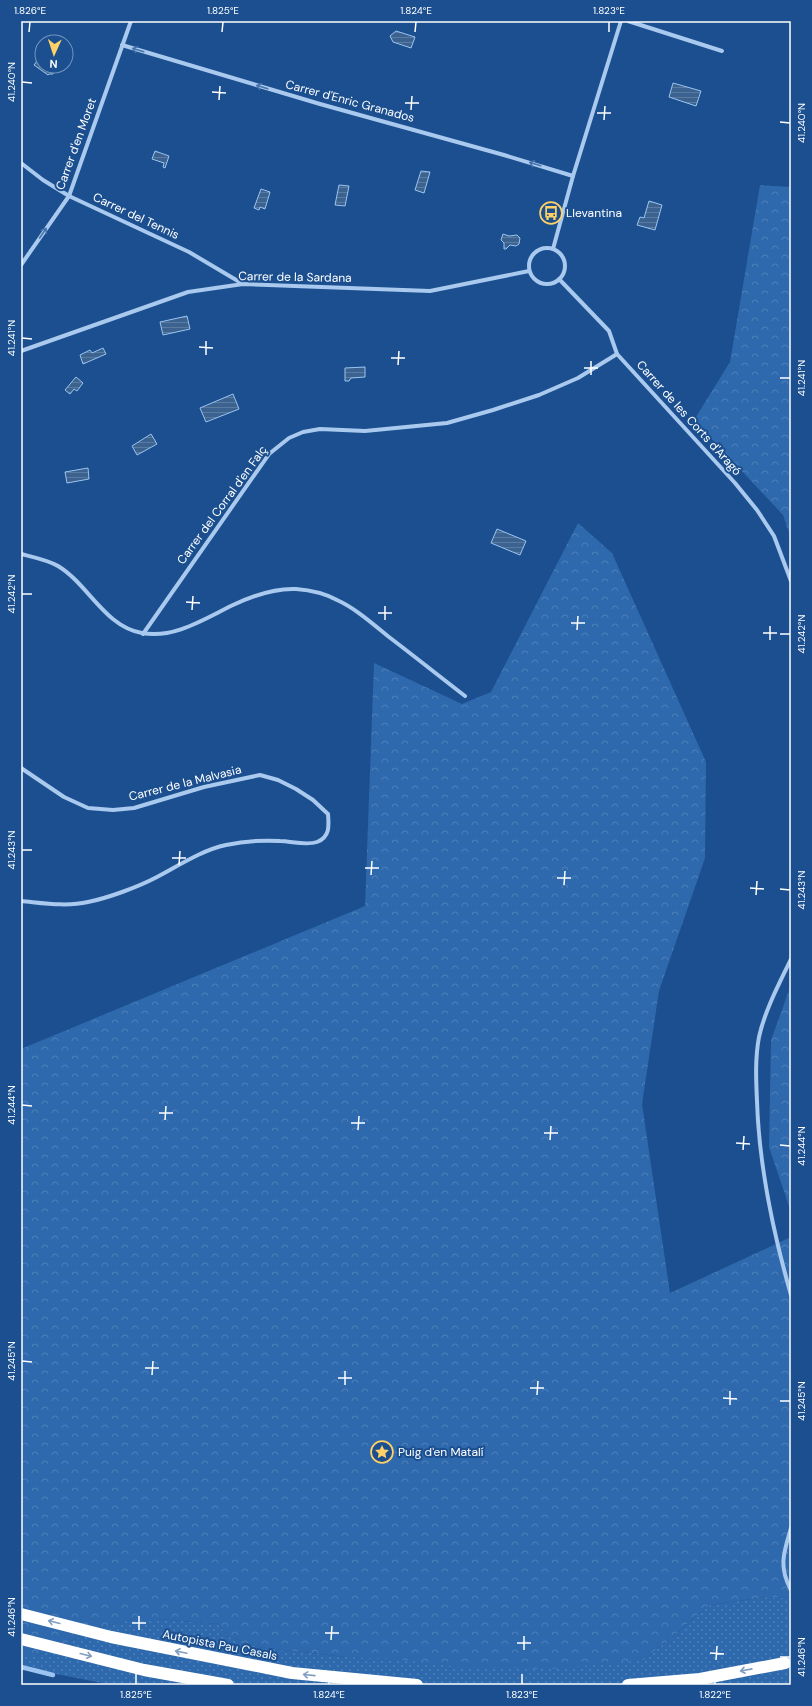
<svg xmlns="http://www.w3.org/2000/svg" width="812" height="1706" viewBox="0 0 812 1706" font-family="'DM Sans',sans-serif">
  <defs>
    <pattern id="grass-dots" width="8" height="8" patternUnits="userSpaceOnUse"><rect width="8" height="8" fill="#2e69ad"/><path d="M2 2h.1M6 6h.1" fill="none" stroke="#4d80b9" stroke-width="1.8" stroke-linecap="round"/></pattern>
    <pattern id="forest-crowns" width="20" height="18" patternUnits="userSpaceOnUse"><rect width="20" height="18" fill="#2e69ad"/><path d="M2 6a3 3 0 1 1 6 0M12 15a3 3 0 1 1 6 0" fill="none" stroke="#4d80b9"/></pattern>
    <pattern id="water-rules" width="6" height="5" patternUnits="userSpaceOnUse"><rect width="6" height="5" fill="#3c6290"/><path d="M0 2.5h6" fill="none" stroke="#597aa1"/></pattern>
  </defs>
  <rect width="100%" height="100%" fill="#1b4f8f"/>
  <path fill="url(#grass-dots)" d="M767 1597 791 1598V1685H112L21 1667V1656H37L100 1628 133 1619H157L218 1624 227 1636 258 1647 346 1657 644 1660 710 1605Z"/>
  <g fill="url(#forest-crowns)">
    <path d="M760 185 791 187V538L783 515 694 420 730 362Z"/>
    <path d="M578 523 612 553 706 762 705 858 659 991 642 1104 670 1293 791 1237V1598L767 1597 710 1605 644 1660 551 1669 459 1667 395 1659 346 1657 258 1647 227 1636 218 1624 157 1619H133L100 1628 37 1656H21V1049L365 906 374 663 462 704 491 692Z"/>
    <path d="M791 985V1212L769 1147 771 1040Z"/>
  </g>
  <g fill="url(#water-rules)" stroke="#9cc4f0">
    <path d="M396 31 415 37 411 48 393 42 390 36Z"/>
    <path d="M40 57 42 58V66L55 67 53 74H49L48 75 34 65Z"/>
    <path d="M673 83 701 91 696 106 669 97Z"/>
    <path d="M155 151 169 156 165 168 163 167 164 163 152 159Z"/>
    <path d="M421 171 430 172 424 193 415 190Z"/>
    <path d="M339 185 349 186 345 206 335 205Z"/>
    <path d="M261 189 270 192 265 209 260 207 259 210 254 208Z"/>
    <path d="M649 201 662 205 655 230 637 225 640 217 644 218Z"/>
    <path d="M503 234 509 236 517 235 520 238 519 244 516 246 510 245 506 249H504V243L501 240Z"/>
    <path d="M187 316 190 329 163 335 160 322Z"/>
    <path d="M103 348 106 354 83 364 80 355 90 350 92 353Z"/>
    <path d="M365 367V377L351 378 349 381H345V368Z"/>
    <path d="M76 377 83 383 77 391 74 389 70 394 65 390Z"/>
    <path d="M233 394 239 409 206 422 200 408Z"/>
    <path d="M151 434 157 444 137 455 132 446Z"/>
    <path d="M88 468 89 479 67 483 65 472Z"/>
    <path d="M497 529 526 541 520 555 491 543Z"/>
  </g>
  <g fill="none" stroke-linecap="round" stroke-linejoin="round">
    <path stroke="#9cc4f0" stroke-width="4.5" d="M21 1667 53 1675"/>
    <g stroke="#a9c9ee" stroke-width="4">
      <path d="M628 21 722 51"/>
      <path d="M122 45 320 104 504 155 573 176"/>
      <path d="M21 163 43 180 69 196 189 252 243 284"/>
      <circle cx="547" cy="266" r="18"/>
      <path d="M553 249 573 176 621 21"/>
      <path d="M21 265 69 196 131 21"/>
      <path d="M559 279 609 331 617 354 735 483 757 510 774 536 791 581"/>
      <path d="M21 351 188 292 243 284 430 291 529 271"/>
      <path d="M21 554C33 557 48 560 58 566 88 584 105 627 142 633 174 639 204 619 233 605 252 596 274 588 296 589 309 590 326 594 337 600 355 608 373 624 389 637 414 656 439 676 465 696"/>
      <path d="M143 634 269 454 289 438 303 432 320 429 365 431 447 423 493 410 539 395 578 378 617 354"/>
      <path d="M21 768 64 797 88 808 113 810 134 808 204 787 260 775 278 780 296 789 313 800 328 814C329 826 330 837 317 842 306 846 291 841 280 841 262 840 244 841 226 845 202 850 178 866 157 877 138 887 108 898 88 902 66 907 43 903 21 901"/>
      <path d="M791 959C779 984 765 1010 759 1037 755 1058 756 1080 757 1101 759 1166 773 1232 791 1295"/>
      <path d="M791 1528C784 1552 778 1566 791 1590"/>
    </g>
    <g stroke="#fff" stroke-width="12">
      <path d="M21 1614 111 1637 292 1673 417 1685"/>
      <path d="M21 1639 144 1670 228 1685"/>
      <path d="M628 1685 700 1679 785 1663"/>
    </g>
  </g>
  <defs><path id="oneway-shaft" d="M-6 0H5M1.5-3L5.5 0L1.5 3" fill="none" stroke-width="1.6" stroke-linecap="round" stroke-linejoin="round"/></defs>
  <g stroke="#4674ac">
    <use href="#oneway-shaft" transform="translate(138 50) rotate(-163)"/>
    <use href="#oneway-shaft" transform="translate(262 87) rotate(-163)"/>
    <use href="#oneway-shaft" transform="translate(535 164) rotate(-163)"/>
    <use href="#oneway-shaft" transform="translate(43 233) rotate(-56)"/>
  </g>
  <g stroke="#829ec1">
    <use href="#oneway-shaft" transform="translate(54 1622) rotate(-166)"/>
    <use href="#oneway-shaft" transform="translate(181 1652) rotate(-168)"/>
    <use href="#oneway-shaft" transform="translate(86 1655) rotate(14)"/>
    <use href="#oneway-shaft" transform="translate(746 1670) rotate(169)"/>
    <use href="#oneway-shaft" transform="translate(309 1675) rotate(-174)"/>
  </g>
  <path fill="none" stroke="#fff" stroke-width="1.5" d="M29 32 30 22M222 32 223 22M415 32 416 22M609 32V22M22 82 32 83M212 92 226 93M219 100 220 86M405 103H419M411 110 412 96M597 113H611M604 120 605 106M780 122 790 123M22 338 32 339M199 347 213 348M206 355V341M391 358H405M398 365 399 351M584 368H598M591 375V361M780 378H790M22 594H32M186 602 200 603M192 610 193 596M378 613H392M385 620V606M571 623H585M577 630 578 616M763 633H777M780 634H790M770 640V626M22 850H32M172 858H186M179 865 180 851M365 868H379M371 875 372 861M557 878H571M564 885 565 871M750 888 764 889M780 889 790 890M756 895 757 881M22 1105 32 1106M159 1113H173M165 1120 166 1106M351 1123H365M358 1130 359 1116M544 1133H558M550 1140 551 1126M736 1143 750 1144M780 1145 790 1146M743 1150 744 1136M22 1361 32 1362M145 1368H159M152 1375 153 1361M338 1378H352M345 1385V1371M530 1388H544M537 1395 538 1381M723 1398 737 1399M780 1401H790M730 1405V1391M22 1617H32M132 1623H146M139 1630V1616M325 1633H339M331 1640 332 1626M517 1643H531M524 1650V1636M710 1653 724 1654M780 1657H790M716 1660 717 1646M136 1684V1674M329 1684V1674M522 1684V1674M715 1684V1674"/>
  <defs>
    <g id="bus-ring" transform="scale(1.15)"><circle r="9.5" fill="#1b4f8f" stroke="#ffd166" stroke-width="1.5"/><path d="M-5-6H5V4H4V6H2V4H-2V6H-4V4H-5ZM-3.5-4V0h7V-4ZM-3.5 1.2v1.5H-2V1.2ZM2 1.2v1.5H3.5V1.2Z" fill="#ffd166"/></g>
    <g id="sight-ring" transform="scale(1.15)"><circle r="9.5" fill="#1b4f8f" stroke="#ffd166" stroke-width="1.5"/><path d="M0-6L1.8-2.2L6-1.7L2.9 1.2L3.7 5.4L0 3.3L-3.7 5.4L-2.9 1.2L-6-1.7L-1.8-2.2Z" fill="#ffd166"/></g>
  </defs>
  <g fill-rule="evenodd">
    <use href="#bus-ring" x="551" y="213"/>
    <use href="#sight-ring" x="382" y="1452"/>
  </g>
  <g text-anchor="middle" dominant-baseline="central" stroke-width="4" stroke-linejoin="round" paint-order="stroke">
    <g font-size="12" fill="#fff" stroke="#1b4f8f">
      <text transform="translate(350 101) rotate(15)">Carrer d'Enric Granados</text>
      <text transform="translate(76 144) rotate(-70)">Carrer d'en Moret</text>
      <text transform="translate(136 216) rotate(25)">Carrer del Tennis</text>
      <text transform="translate(295 277) rotate(1)">Carrer de la Sardana</text>
      <text transform="translate(689 418) rotate(48)">Carrer de les Corts d'Aragó</text>
      <text transform="translate(222 505) rotate(-54)">Carrer del Corral d'en Falç</text>
      <text transform="translate(185 783) rotate(-14)">Carrer de la Malvasia</text>
      <text transform="translate(220 1645) rotate(11)">Autopista Pau Casals</text>
    </g>
    <g font-size="12" fill="#fff" stroke="#1b4f8f" text-anchor="start">
      <text x="566" y="213">Llevantina</text>
      <text x="398" y="1452">Puig d'en Matalí</text>
    </g>
  </g>
  <rect width="812" height="1706" fill="none" stroke="#1b4f8f" stroke-width="44"/>
  <g transform="translate(54 54) rotate(183)"><circle r="19" fill="#1b4f8f" stroke="#7695bc"/>
  <path d="M0-3L7 15L0 10L-7 15Z" fill="#ffd166"/>
  <text y="-6" font-size="11" font-weight="bold" text-anchor="middle" fill="#ffffff">N</text>
  </g>
  <rect x="22" y="22" width="768" height="1662" fill="none" stroke="#fff" stroke-width="1.5"/>
  <g font-size="10" text-anchor="middle" fill="#fff">
    <text x="30" y="14">1.826°E</text>
    <text x="223" y="14">1.825°E</text>
    <text x="416" y="14">1.824°E</text>
    <text x="609" y="14">1.823°E</text>
    <text transform="translate(11 82) rotate(-90)" y="4">41.240°N</text>
    <text transform="translate(801 123) rotate(-90)" y="4">41.240°N</text>
    <text transform="translate(11 338) rotate(-90)" y="4">41.241°N</text>
    <text transform="translate(801 378) rotate(-90)" y="4">41.241°N</text>
    <text transform="translate(11 594) rotate(-90)" y="4">41.242°N</text>
    <text transform="translate(801 634) rotate(-90)" y="4">41.242°N</text>
    <text transform="translate(11 850) rotate(-90)" y="4">41.243°N</text>
    <text transform="translate(801 890) rotate(-90)" y="4">41.243°N</text>
    <text transform="translate(11 1105) rotate(-90)" y="4">41.244°N</text>
    <text transform="translate(801 1146) rotate(-90)" y="4">41.244°N</text>
    <text transform="translate(11 1361) rotate(-90)" y="4">41.245°N</text>
    <text transform="translate(801 1401) rotate(-90)" y="4">41.245°N</text>
    <text transform="translate(11 1617) rotate(-90)" y="4">41.246°N</text>
    <text transform="translate(801 1657) rotate(-90)" y="4">41.246°N</text>
    <text x="136" y="1698">1.825°E</text>
    <text x="329" y="1698">1.824°E</text>
    <text x="522" y="1698">1.823°E</text>
    <text x="715" y="1698">1.822°E</text>
  </g>
</svg>
